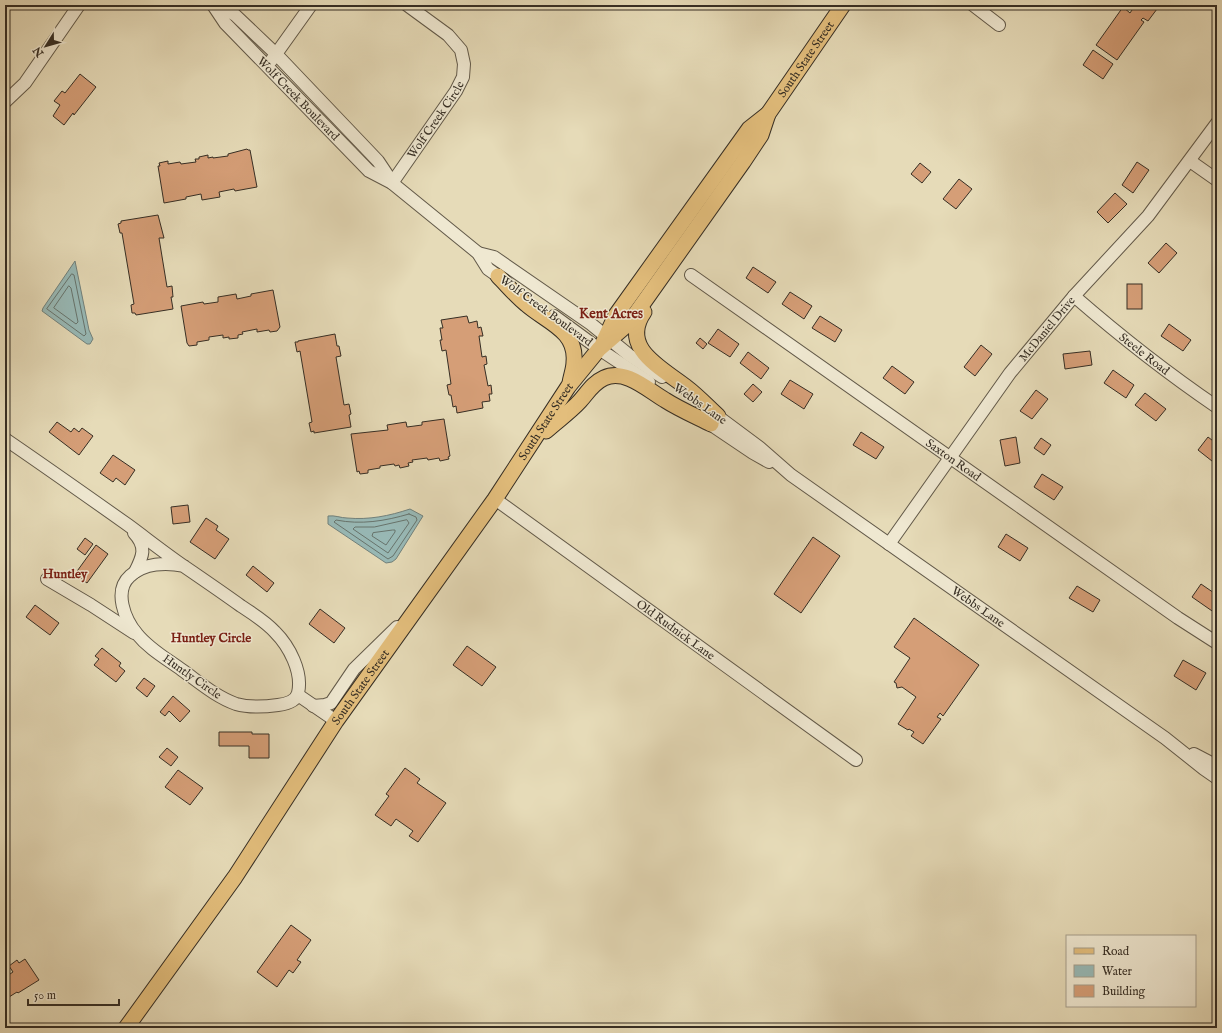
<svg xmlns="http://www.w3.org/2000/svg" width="1222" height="1033" viewBox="0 0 1222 1033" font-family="'IM FELL English',serif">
  <rect width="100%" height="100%" fill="#e6dbb8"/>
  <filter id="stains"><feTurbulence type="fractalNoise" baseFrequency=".005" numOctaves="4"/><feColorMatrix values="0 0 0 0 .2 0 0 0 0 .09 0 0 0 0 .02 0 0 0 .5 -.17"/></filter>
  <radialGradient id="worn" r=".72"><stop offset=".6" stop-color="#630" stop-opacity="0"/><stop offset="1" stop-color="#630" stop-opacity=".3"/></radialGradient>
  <g fill="#98b9b6" stroke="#71817c">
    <path d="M75 261 89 330 93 339 90 344H87L42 311 43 308Z"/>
    <path d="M410 509 423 516 396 559 392 562 386 563 328 524V516C335 515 341 518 347 518 369 520 389 516 410 509Z"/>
  </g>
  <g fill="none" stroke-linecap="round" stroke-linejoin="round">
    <g stroke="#67746d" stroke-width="1">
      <path d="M72 274 74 275 86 334 84 336 47 309Z"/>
      <path d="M69 286 71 288 78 322 76 324 54 308Z"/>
      <path d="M409 514 416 517 417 520 393 556 388 559 334 522 336 520C361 525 385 521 409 514Z"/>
      <path d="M407 520 409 523 388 553 353 529 355 527H374Z"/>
      <path d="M393 530H395V532L386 545 372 536 373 533Z"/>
    </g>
  </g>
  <g fill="#d59e77" stroke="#362e24">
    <path d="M1125 5H1160L1148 21 1143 18 1141 20 1144 22 1117 60 1096 45 1123 7 1130 13 1132 10Z"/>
    <path d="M1093 50 1113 64 1103 79 1083 65Z"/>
    <path d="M80 74 96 87 74 115 73 113 64 125 53 116 60 105 54 101 62 91 65 93Z"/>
    <path d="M247 149 248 150H250L257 187 235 191 234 189 219 192 220 197 202 200 201 194 186 197V199L164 203 158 166H160L159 163 168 161V164L180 162 181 164 196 162 195 159H199V157L208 155V158L213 157V158L228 156V154Z"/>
    <path d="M1137 162 1149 170 1133 193 1122 185Z"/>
    <path d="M920 163 931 172 922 183 911 174Z"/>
    <path d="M959 179 972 189 956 209 943 199Z"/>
    <path d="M1115 193 1127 204 1108 223 1097 212Z"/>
    <path d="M158 215 164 238H159L167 287 172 286 173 297H171L173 309 136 315 135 313H132L131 305 134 304 122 233H120L118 224 121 223V221Z"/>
    <path d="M1166 243 1177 253 1159 273 1148 263Z"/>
    <path d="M753 267 776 282 768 293 746 278Z"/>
    <rect x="1127" y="284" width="15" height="25"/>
    <path d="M273 290 280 327 277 331 270 332 269 330 257 332V329L242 332 243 334 238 335V338L229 339V337L223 338V335L209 337V340L197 342V345L189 346 187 343 181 306 203 302 204 304 218 302V297L236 294 237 299 251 296V294Z"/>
    <path d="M790 292 812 306 804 319 782 304Z"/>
    <path d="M467 316 469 323 477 321 478 328 481 327 483 336H479L482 357 486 356 487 364 484 365 488 386 491 385 492 394H489L490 401 482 402 483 408 457 413 456 406 453 407 451 395H449L447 385 451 384 446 350 442 351 440 340H442L440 328H443L441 320Z"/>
    <path d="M820 316 842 330 835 342 812 328Z"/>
    <path d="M1169 324 1191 340 1183 351 1161 336Z"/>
    <path d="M718 329 739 344 730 357 708 343Z"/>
    <path d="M335 334 337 346H339L341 356 336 357 344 405 349 404 351 414 349 415 351 427 314 433V431L311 432 309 423 312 422 300 351 297 352 295 342H298V341Z"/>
    <path d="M700 338 707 344 703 349 696 343Z"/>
    <path d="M981 345 992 354 975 376 964 367Z"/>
    <path d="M1090 351 1092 365 1065 369 1063 354Z"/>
    <path d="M748 352 769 368 761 379 740 363Z"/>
    <path d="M892 366 914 382 905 394 883 378Z"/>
    <path d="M1113 370 1134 385 1126 398 1104 383Z"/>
    <path d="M790 380 813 394 804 409 781 394Z"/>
    <path d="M753 384 762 392 753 402 744 394Z"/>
    <path d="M1036 390 1048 399 1032 419 1020 411Z"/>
    <path d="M1145 393 1166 409 1156 421 1135 405Z"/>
    <path d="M444 419 450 456 448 457 449 459 440 461 439 458 428 460 427 458 412 460 413 462 408 463 409 466 400 468 399 465 395 466 394 464 380 466V468L368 470V473L360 474 359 471 357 472 351 434 388 430 387 425 406 422 407 427 422 425V422Z"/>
    <path d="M57 422 71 432 74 428 79 432 82 428 93 436 79 455 49 432Z"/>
    <path d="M861 432 884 447 876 459 853 445Z"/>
    <path d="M1016 437 1020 463 1005 466 1000 440Z"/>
    <path d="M1208 437 1217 444V465L1198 450Z"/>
    <path d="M1041 438 1051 445 1044 455 1034 448Z"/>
    <path d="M113 455 135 470 125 485 116 478 113 482 100 473Z"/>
    <path d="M1042 474 1063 487 1054 500 1034 487Z"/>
    <path d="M188 505 190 522 173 524 171 507Z"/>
    <path d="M206 518 218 526 216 530 229 539 215 559 190 542Z"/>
    <path d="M1006 534 1028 548 1020 561 998 547Z"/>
    <path d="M813 537 840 556 801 613 774 594Z"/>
    <path d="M85 538 93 544 85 555 77 549Z"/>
    <path d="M96 545 108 554 87 583 75 574Z"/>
    <path d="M253 566 274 583 267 592 246 575Z"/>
    <path d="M1201 584 1217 595V609L1215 613 1192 597Z"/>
    <path d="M1077 586 1100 600 1093 612 1069 598Z"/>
    <path d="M35 605 59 623 50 635 26 617Z"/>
    <path d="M320 609 345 628 334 643 309 624Z"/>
    <path d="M914 618 979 665 943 716 940 713 937 717 941 719 923 744 911 736 914 732 909 729 908 730 898 724 916 697 902 687 897 688 896 683 894 682 910 658 894 647Z"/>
    <path d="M467 646 496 667 482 686 453 665Z"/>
    <path d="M102 648 121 663 119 666 125 671 116 682 94 665 99 659 95 656Z"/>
    <path d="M1183 660 1206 673 1196 690 1174 676Z"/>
    <path d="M144 678 155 686 147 697 136 688Z"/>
    <path d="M173 696 190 711 180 722 169 711 165 716 160 712Z"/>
    <path d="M219 732H252V734H269V758H249V746H219Z"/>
    <path d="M167 748 178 757 171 766 159 757Z"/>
    <path d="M405 768 420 779 417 783 446 803 418 842 409 836 413 831 396 819 391 826 375 815 389 796 386 794Z"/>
    <path d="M178 770 203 788 190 805 165 787Z"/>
    <path d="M291 925 311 940 297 960 301 962 293 973 289 970 277 987 257 972Z"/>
    <path d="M25 959 39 980 18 993 17 992 9 997 5 990V980L8 978 7 976 13 972 9 966 17 960 19 963Z"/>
  </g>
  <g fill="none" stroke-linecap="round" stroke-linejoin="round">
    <g stroke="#625949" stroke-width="14">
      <g id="minor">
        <path id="s1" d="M213 5 225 23 369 171 392 183 478 253 488 269 505 281"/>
        <path d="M217 5 235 15 276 54 378 161 392 182"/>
        <path d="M973 5 999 25"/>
        <path d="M271 61 311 5"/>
        <path d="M5 102 25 83 79 5"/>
        <path d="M1190 161 1217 180"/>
        <path id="s2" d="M392 183 456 91 463 77 464 64 461 50 448 35 407 5"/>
        <path d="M478 253 494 257 591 324 629 355 662 377"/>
        <path id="s3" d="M691 275 1178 618 1217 643"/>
        <path id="s4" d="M1074 296C1120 336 1167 373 1217 407"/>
        <path d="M554 316 599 349 649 382"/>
        <path id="s5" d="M712 412 759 447 791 475 1165 738 1204 769 1217 778"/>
        <path d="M704 420 753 453 769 462"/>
        <path d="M5 439C46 467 87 496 128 525 147 539 166 554 185 567 204 580 223 593 241 606 253 614 265 621 275 632 289 646 303 672 298 693 296 702 286 704 278 705 264 707 250 708 236 704 216 697 199 682 182 670 167 659 149 649 137 634 125 620 113 591 130 576 144 563 166 562 184 566"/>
        <path id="s6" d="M495 499 856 760"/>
        <path d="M134 533C147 547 143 556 135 572"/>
        <path id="s7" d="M889 544 1010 373 1074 296 1148 216 1217 123"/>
        <path d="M47 579 91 605 134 633"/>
        <path d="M298 695 336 721"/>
        <path d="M313 706 325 705 331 703 354 669 397 627"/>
        <path d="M1194 754 1217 766"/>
      </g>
    </g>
    <g stroke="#362e24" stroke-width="17">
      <g id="major">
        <path d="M498 276C507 285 516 296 526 304 546 322 577 330 574 362 574 369 571 376 570 383"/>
        <path d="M644 312C619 348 662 368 686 387 698 396 708 407 718 416"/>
        <path d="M603 343 616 315 749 129 768 114"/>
        <path d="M546 431C557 421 570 412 580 401 588 392 593 383 604 378 625 368 648 390 665 400 679 409 695 416 711 424"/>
        <path id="s8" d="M126 1028 235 877 336 721 495 499 568 387 599 349 629 323 743 162 761 135 768 114 843 5"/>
      </g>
    </g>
    <use href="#minor" stroke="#efe8d1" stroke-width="12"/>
    <use href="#major" stroke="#e3be7c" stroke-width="15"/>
  </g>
  <g text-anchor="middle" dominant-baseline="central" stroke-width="3" stroke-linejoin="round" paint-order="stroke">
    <g font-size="12" fill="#362e24" stroke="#efe8d1">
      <text stroke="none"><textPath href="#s8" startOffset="1186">South State Street</textPath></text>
      <text stroke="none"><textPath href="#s1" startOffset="127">Wolf Creek Boulevard</textPath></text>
      <text stroke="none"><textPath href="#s2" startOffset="77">Wolf Creek Circle</textPath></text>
      <text transform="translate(546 311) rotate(36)">Wolf Creek Boulevard</text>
      <text stroke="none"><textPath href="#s7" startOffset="267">McDaniel Drive</textPath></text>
      <text stroke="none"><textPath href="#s4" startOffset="91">Steele Road</textPath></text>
      <text transform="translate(700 404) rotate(35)">Webbs Lane</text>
      <text stroke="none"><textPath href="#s8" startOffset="738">South State Street</textPath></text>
      <text stroke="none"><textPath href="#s3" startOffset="321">Saxton Road</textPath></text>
      <text stroke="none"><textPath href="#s5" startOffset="330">Webbs Lane</textPath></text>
      <text stroke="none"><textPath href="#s6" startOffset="223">Old Rudnick Lane</textPath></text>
      <text transform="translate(192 677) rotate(35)">Huntly Circle</text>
      <text stroke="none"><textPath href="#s8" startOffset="414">South State Street</textPath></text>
    </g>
    <g font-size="13" font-weight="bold" fill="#7a1f14" stroke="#efe8d1">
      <text x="65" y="574">Huntley</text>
      <text x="211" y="638">Huntley Circle</text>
    </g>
    <g font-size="14" font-weight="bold" fill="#7a1f14" stroke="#efe8d1">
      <text x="611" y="314">Kent Acres</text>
    </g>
  </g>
  <rect width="1222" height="1033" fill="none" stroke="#e6dbb8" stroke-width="20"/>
  <rect x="6" y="6" width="1210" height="1021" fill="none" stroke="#362e24" stroke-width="2"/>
  <rect x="10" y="10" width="1202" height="1013" fill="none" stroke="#362e24"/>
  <rect x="1066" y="935" width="130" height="72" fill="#efe8d1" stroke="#a59e8c"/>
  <rect x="1074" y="948" width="20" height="6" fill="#e3be7c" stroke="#a59e8c"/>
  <text x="1102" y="955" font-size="12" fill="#362e24">Road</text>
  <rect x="1074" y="965" width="20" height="12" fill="#98b9b6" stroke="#a59e8c"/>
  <text x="1102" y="975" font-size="12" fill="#362e24">Water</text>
  <rect x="1074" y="985" width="20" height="12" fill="#d59e77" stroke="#a59e8c"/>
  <text x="1102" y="995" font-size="12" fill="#362e24">Building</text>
  <g transform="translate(46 46) rotate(233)" stroke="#efe8d1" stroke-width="3" paint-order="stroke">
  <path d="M0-3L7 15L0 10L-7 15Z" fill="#362e24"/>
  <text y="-6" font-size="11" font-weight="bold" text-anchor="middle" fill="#362e24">N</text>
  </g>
  <path d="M28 999v6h91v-6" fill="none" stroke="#362e24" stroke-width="2"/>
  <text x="34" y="999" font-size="12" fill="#362e24" stroke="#efe8d1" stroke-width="3" paint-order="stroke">50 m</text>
  <rect width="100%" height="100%" filter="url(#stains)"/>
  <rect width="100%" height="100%" fill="url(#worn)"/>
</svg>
